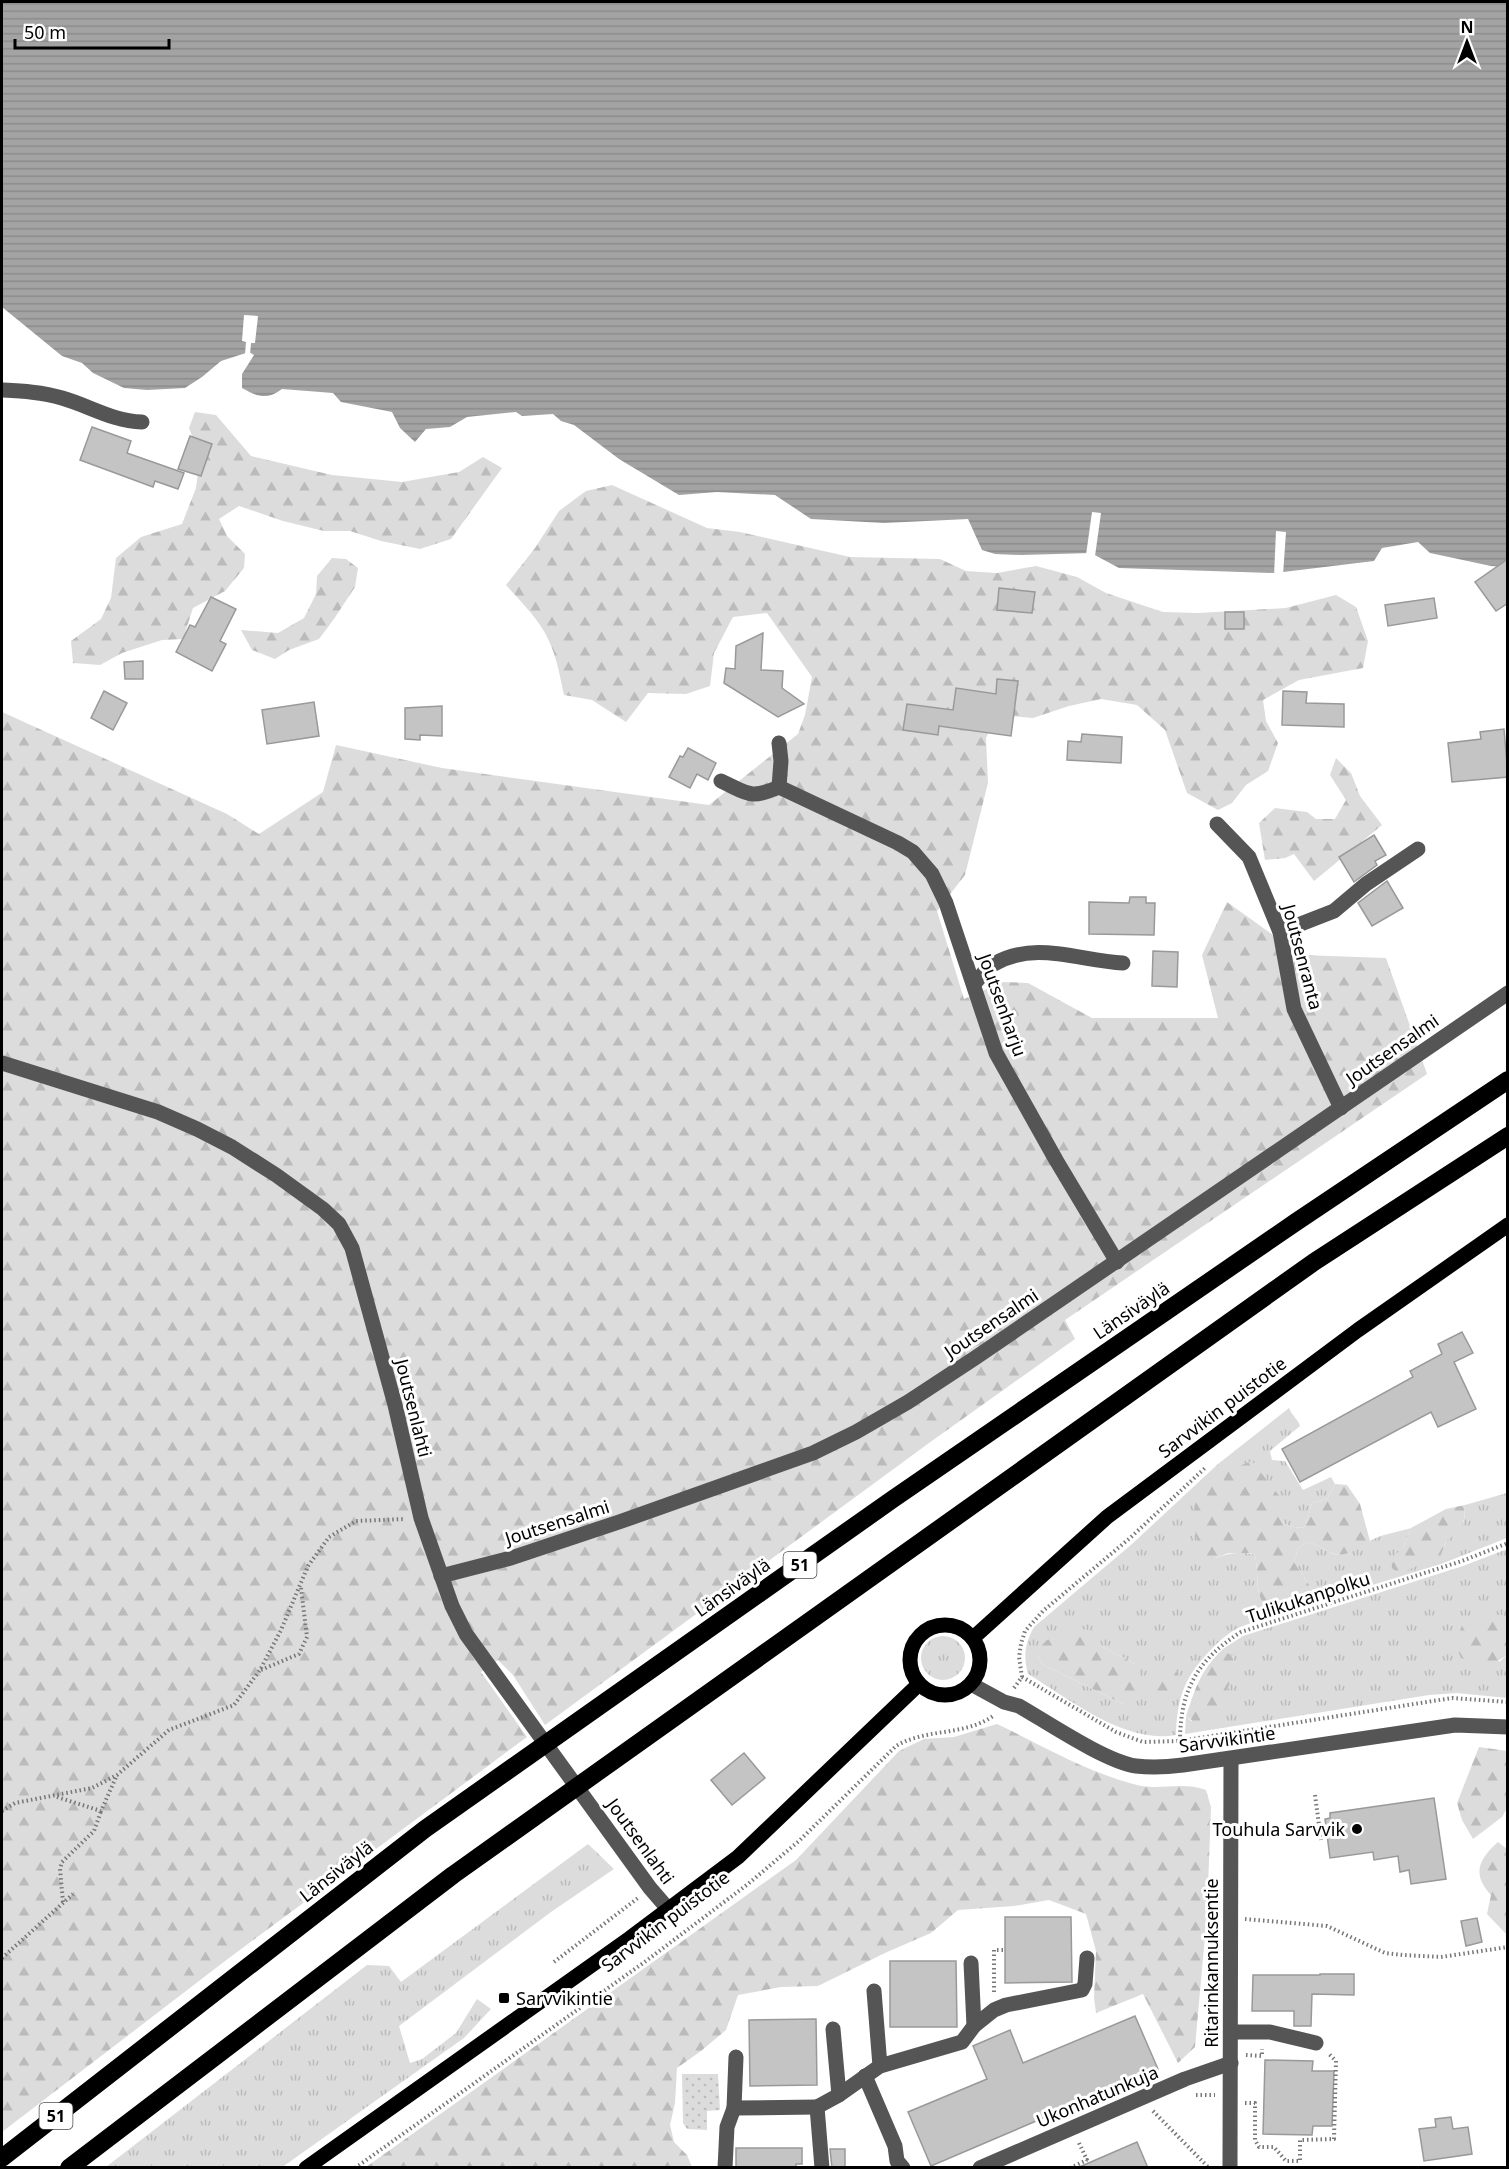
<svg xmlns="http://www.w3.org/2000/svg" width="1509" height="2169" viewBox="0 0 1509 2169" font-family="'Noto Sans',sans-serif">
  <defs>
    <pattern id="grass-tufts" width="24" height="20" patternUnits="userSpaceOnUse" patternTransform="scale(1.5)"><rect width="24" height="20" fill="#dcdcdc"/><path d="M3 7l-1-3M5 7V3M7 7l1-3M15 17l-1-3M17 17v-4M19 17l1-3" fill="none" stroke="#bbb"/></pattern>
    <pattern id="forest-firs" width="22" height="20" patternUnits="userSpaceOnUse" patternTransform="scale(1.5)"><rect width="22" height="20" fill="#dcdcdc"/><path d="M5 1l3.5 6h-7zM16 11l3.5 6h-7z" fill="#bbb"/></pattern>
    <pattern id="park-dots" width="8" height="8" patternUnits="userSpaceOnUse" patternTransform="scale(1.5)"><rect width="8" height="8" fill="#dcdcdc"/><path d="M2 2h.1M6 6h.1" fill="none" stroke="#bbb" stroke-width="1.8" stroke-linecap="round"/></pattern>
    <pattern id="water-rules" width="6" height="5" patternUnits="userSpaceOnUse" patternTransform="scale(1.5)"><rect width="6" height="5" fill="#a3a3a3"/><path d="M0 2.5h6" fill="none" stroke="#8b8b8b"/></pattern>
  </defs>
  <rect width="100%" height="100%" fill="#fff"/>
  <g fill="url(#grass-tufts)" fill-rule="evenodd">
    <path d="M1289 1408C1292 1416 1298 1419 1300 1426L1270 1451 1272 1460 1285 1461 1303 1490 1331 1477 1335 1484 1327 1499 1312 1503 1305 1528C1293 1527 1285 1528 1279 1516L1212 1559C1226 1554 1241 1550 1255 1555 1260 1580 1252 1597 1273 1615 1261 1620 1249 1623 1238 1628 1225 1635 1216 1644 1206 1655 1183 1680 1177 1701 1176 1735 1124 1744 1071 1700 1028 1674 1023 1656 1025 1643 1034 1627L1132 1544 1218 1464ZM1103 1647 1135 1664 1123 1704 1042 1664 1038 1656Z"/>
    <path d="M1507 1493V1538L1441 1564 1307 1605 1313 1591 1294 1562 1298 1548 1308 1542C1319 1545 1327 1552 1334 1554 1348 1557 1359 1546 1370 1541 1382 1534 1398 1532 1411 1528L1403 1548 1441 1555 1446 1541 1464 1521 1465 1505Z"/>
    <path d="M1507 1549V1615H1489L1499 1662 1507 1655V1698L1457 1693 1429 1695 1185 1734 1186 1716 1191 1721C1218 1700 1235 1695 1233 1657L1223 1649 1243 1636 1463 1566Z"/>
    <circle cx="943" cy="1658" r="22"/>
    <path d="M588 1844 614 1869 551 1912 399 2026 410 2063 422 2059 456 2033 477 1999 491 2009 464 2038 288 2163 281 2168 106 2167 367 1965 389 1966 401 1982Z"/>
  </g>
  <g fill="url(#forest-firs)">
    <path d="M195 412 216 415 251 456 332 475 402 482 459 472 483 457 502 468 451 539 420 549 381 541 350 531H324L283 521 239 506 219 519 227 536 245 554 244 568 225 591 193 608 183 639 162 640 122 653 100 665 73 663 71 641 101 619 111 598 116 558 141 537 182 524 196 488 200 457 189 428Z"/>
    <path d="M612 485 707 528 740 532 850 557 940 559 966 571 997 573 1036 566 1077 577 1106 593 1163 612 1198 613 1286 608 1336 595 1356 607 1368 641 1363 668 1299 680 1263 700 1266 721 1278 743 1268 771 1246 785 1232 803 1218 810 1187 793 1165 730 1137 705 1101 699 1069 706 1033 718 997 715 986 738 988 783 965 875 937 911 964 999 1002 982 1028 983 1092 1018H1218L1202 955 1227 902 1301 955 1386 958 1427 1074 1065 1320 1075 1339 929 1443 545 1725 513 1675 498 1660 481 1672 527 1737 229 1958 2 2132V712L227 814 259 834 323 792 336 745 442 768 709 805 798 734 805 715 812 677 767 613 733 617 714 653 710 686 686 694 648 693 626 722 592 700 564 695C560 677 557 658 549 641 540 620 521 602 506 585L535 548 559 511 586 491Z"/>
    <path d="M332 558 346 559 358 568 355 587 334 619 319 639 289 650 275 659 252 650 241 630 278 633 304 618 316 594 317 576Z"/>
    <path d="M1336 758 1351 773 1360 796 1382 825 1314 881 1294 854 1285 858 1265 860 1259 823 1275 808 1307 812 1316 819H1335L1346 800 1330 775Z"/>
    <path d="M1252 1461 1284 1502 1279 1516C1285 1528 1293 1527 1305 1528L1312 1503 1327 1499 1335 1484 1347 1485 1360 1504 1370 1541C1361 1547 1347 1557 1335 1554 1328 1553 1319 1545 1308 1542L1298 1548 1294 1562 1313 1591 1307 1605 1273 1615C1252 1597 1260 1580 1255 1555L1250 1553H1229L1212 1559 1201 1555C1183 1498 1198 1481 1252 1461Z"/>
    <path d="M1465 1505C1464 1525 1464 1530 1446 1541L1441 1555 1399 1574 1392 1568 1391 1558 1403 1548 1411 1528 1446 1509Z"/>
    <path d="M1489 1615H1507V1655C1492 1667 1478 1664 1461 1658 1454 1644 1458 1630 1467 1617Z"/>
    <path d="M1081 1629 1094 1631 1103 1647 1135 1664 1141 1678 1137 1697 1123 1704 1042 1664 1038 1656 1039 1648 1047 1640Z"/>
    <path d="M1223 1649 1233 1657 1234 1675 1211 1723C1201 1724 1194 1723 1186 1716 1196 1687 1200 1671 1223 1649Z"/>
    <path d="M1161 1666H1172L1178 1674 1166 1701C1151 1696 1150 1686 1152 1671Z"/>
    <path d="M997 1724C1043 1746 1088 1773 1137 1785 1160 1791 1181 1781 1206 1790L1211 1807 1207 1914 1195 2047 1178 2063 1143 1994 1096 2013 1094 1998 1096 1951 1086 1914 1049 1900 1014 1906 958 1910 931 1933 885 1953 818 1986 781 1987 738 1995 726 2030 701 2051 677 2068 675 2103 670 2125 674 2142 687 2155 692 2167H366L796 1860 899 1751 924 1739 954 1737Z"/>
    <path d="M1479 1747 1507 1751V1808L1502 1817 1473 1839 1462 1820 1457 1803Z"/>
    <path d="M1498 1842 1507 1849V1935L1487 1914 1491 1895C1472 1874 1478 1860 1498 1842Z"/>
  </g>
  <path fill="url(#park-dots)" d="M682 2074H718L720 2110 707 2111V2130L687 2129 683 2123Z"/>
  <path fill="url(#water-rules)" d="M2 2H1507V567L1491 566 1430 553 1418 542 1382 548 1374 561 1275 573 1119 568 1091 553 1021 555 995 554 982 550 968 519 884 523 811 519 775 495 717 492 679 495 619 459 574 425 561 421 553 414 522 416 516 412 467 417 450 427 426 429 415 442 400 428 392 412 341 402 333 393 282 389C267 400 258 397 242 388V374L254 355 249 352 221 361 202 377 185 388 147 390 124 388 93 373 82 363 62 356 2 307Z"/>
  <g fill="#fff">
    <path d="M244 315 258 316 255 343H251L250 355 245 354 246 342 242 341Z"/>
    <path d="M1092 512 1101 513 1095 556 1086 555Z"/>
    <path d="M1276 531 1286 532 1283 575 1274 576Z"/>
  </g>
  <g fill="#c4c4c4" stroke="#999" stroke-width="1.5">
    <path d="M92 427 131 441 127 453 184 473 178 489 155 481 153 487 80 460Z"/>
    <path d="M190 436 212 444 201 476 178 469Z"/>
    <path d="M1508 559V603L1496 611 1475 582Z"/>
    <path d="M999 588 1035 592 1032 613 997 610Z"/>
    <path d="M211 597 236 609 220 641 226 644 212 671 176 652 190 625 195 627Z"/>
    <path d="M1434 598 1437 618 1388 626 1385 605Z"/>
    <rect x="1225" y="612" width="19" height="17"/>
    <path d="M763 633 761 670 783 671 782 688 804 704 778 717 724 683 726 668 735 669 736 646Z"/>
    <path d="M143 661V679H125L124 662Z"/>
    <path d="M997 679 1018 681 1011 736 939 726 938 735 903 730 907 704 953 710 956 688 996 694Z"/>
    <path d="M104 691 127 703 113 730 91 718Z"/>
    <path d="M1283 691 1307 692 1306 703 1344 704V727L1282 725Z"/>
    <path d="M314 702 319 736 267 744 262 710Z"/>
    <path d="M442 706V736L420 735V740L405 739V708Z"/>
    <path d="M1504 729 1508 777 1452 782 1448 743 1481 739 1480 732Z"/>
    <path d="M1082 734 1122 737 1121 763 1067 760 1068 741 1081 742Z"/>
    <path d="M688 748 716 763 708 780 697 774 690 788 669 777 680 756 683 757Z"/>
    <path d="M1374 835 1386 855 1375 861 1377 865 1354 882 1339 857Z"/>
    <path d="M1387 881 1403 908 1372 926 1358 903Z"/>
    <path d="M1130 897H1146V903H1155L1154 935 1089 934V902L1129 903Z"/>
    <path d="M1153 951 1178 952 1177 987 1152 986Z"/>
    <path d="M1462 1332 1473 1353 1454 1362 1476 1409 1438 1427 1431 1412 1300 1482 1282 1449 1413 1377 1410 1371 1442 1354 1438 1344Z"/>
    <path d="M744 1753 765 1778 732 1805 711 1780Z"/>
    <path d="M1434 1798 1446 1879 1411 1884 1409 1870 1400 1872 1398 1856 1374 1860 1373 1852 1330 1858 1325 1819 1330 1818V1813Z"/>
    <path d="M1005 1917H1071L1072 1982 1005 1983Z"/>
    <path d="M1477 1918 1482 1942 1466 1946 1461 1921Z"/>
    <path d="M890 1961H956L957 2027H890Z"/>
    <path d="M1320 1974H1354V1995L1312 1994 1311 2026H1294V2011H1252L1253 1975H1320Z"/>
    <path d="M1135 2016 1158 2069 931 2166 908 2112 987 2079 973 2046 1010 2030 1023 2063Z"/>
    <path d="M816 2019 817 2085 750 2086 749 2020Z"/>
    <path d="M1265 2060 1313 2061 1312 2071H1334L1332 2126H1313L1312 2135 1263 2134Z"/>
    <path d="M1451 2117 1453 2129 1468 2127 1472 2154 1424 2161 1419 2129 1436 2127 1435 2119Z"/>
    <path d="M1137 2142 1148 2168H1077Z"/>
    <path d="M736 2148H802V2164H796V2168H736Z"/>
    <path d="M830 2149H845V2168H832Z"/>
  </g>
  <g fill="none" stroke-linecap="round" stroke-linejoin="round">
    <g stroke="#777" stroke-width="4" stroke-dasharray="1.5 3" stroke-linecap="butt">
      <path d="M261 1670 299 1654 307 1637 301 1588"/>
      <path d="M1022 1677 1019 1657 1021 1644 1025 1631 1043 1611 1130 1538 1205 1468"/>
      <path d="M1022 1677 1116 1732 1143 1742 1180 1741 1452 1698 1508 1702"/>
      <path d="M1014 1688 1022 1677"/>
      <path d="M1180 1741C1180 1690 1198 1659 1241 1632L1462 1561 1508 1543"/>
      <path d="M1315 1795 1321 1840"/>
      <path d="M57 1797 101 1811 117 1775"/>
      <path d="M2 1811 15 1803 92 1788 117 1775 169 1730 234 1705 260 1670 281 1630 308 1566 329 1537 356 1521 405 1519"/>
      <path d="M63 1902 60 1869 62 1862 94 1831 101 1811"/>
      <path d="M1245 1919 1327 1926 1385 1953 1403 1955 1441 1957 1508 1947"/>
      <path d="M2 1958 73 1894"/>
      <path d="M554 1962 638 1898"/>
      <path d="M994 1992V1950H1005"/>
      <path d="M1246 2055 1262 2056V2049"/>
      <path d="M1196 2095H1215"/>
      <path d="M1245 2103H1255V2140L1259 2147H1274L1286 2161H1300V2140L1334 2139 1336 2061 1328 2053"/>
      <path d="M1153 2111 1209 2168"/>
      <path d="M1079 2143 1087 2160"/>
      <path d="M355 2168 646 1961 748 1884 799 1841 896 1746C926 1728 965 1736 993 1716"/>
      <path d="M1070 2168 1087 2160 1088 2163"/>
    </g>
    <g stroke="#555" stroke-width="15">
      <path d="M2 390C21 391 42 392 62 398 90 406 112 421 142 422"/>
      <path d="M779 743 781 761 779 787"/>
      <path d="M721 781C747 793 750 800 779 787L898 843 913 852 932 874 946 903 996 1053 1056 1160 1117 1262"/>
      <path d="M1217 824 1249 857 1280 932 1294 1009 1341 1108"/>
      <path d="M1280 932 1334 911 1366 884 1418 849"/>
      <path d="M974 984C980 978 986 968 994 964 1035 940 1080 961 1123 963"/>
      <path d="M2 1063 158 1112 197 1129 232 1147 276 1175 323 1209 339 1224 352 1248 395 1405 421 1518 452 1606 466 1634 650 1888 669 1910"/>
      <path d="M441 1576 511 1558 619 1522 813 1453 856 1432 908 1402 975 1358 1508 993"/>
      <path d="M971 1684 1004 1702 1019 1706C1047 1722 1106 1762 1136 1766 1152 1768 1168 1767 1183 1765L1455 1725 1508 1727"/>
      <path d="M971 1963 974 2026"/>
      <path d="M874 1991 880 2066"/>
      <path d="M833 2029 839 2095"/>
      <path d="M1231 2032H1270L1316 2043"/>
      <path d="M736 2057 734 2108 817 2107"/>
      <path d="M865 2076 895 2146 897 2161 903 2168"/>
      <path d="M725 2168 727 2127 734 2108"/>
      <path d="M822 2168 817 2107 839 2095 880 2066 962 2042 974 2026 994 2010 1006 2005 1082 1990 1085 1984 1087 1958"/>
      <path d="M980 2168 1185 2079 1231 2063"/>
      <path d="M1230 2168 1231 1759"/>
    </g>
    <g stroke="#000" stroke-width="15">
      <circle cx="945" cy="1660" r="35"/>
      <path d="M973 1638 1107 1517 1358 1330 1508 1225"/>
      <path d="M306 2168 630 1938 738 1857 919 1684"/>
    </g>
    <g stroke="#000" stroke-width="18">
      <path d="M2 2158 425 1829 893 1499 1296 1222 1508 1080"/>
      <path d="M69 2168 453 1875 1314 1262 1508 1136"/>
    </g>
  </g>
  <g fill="#000" stroke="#fff" stroke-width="2">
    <circle cx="1357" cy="1829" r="6"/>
    <rect x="498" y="1992" width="12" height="12" rx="3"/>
  </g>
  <g text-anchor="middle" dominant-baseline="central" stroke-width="6" stroke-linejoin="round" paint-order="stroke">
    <g fill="#fff" stroke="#4c4c4c" stroke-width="1.5">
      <rect x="783.5" y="1552" width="33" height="26" rx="4.5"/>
      <rect x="39.5" y="2103" width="33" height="26" rx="4.5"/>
    </g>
    <g font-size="16" font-weight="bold" fill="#000">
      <text x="800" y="1565">51</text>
      <text x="56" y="2116">51</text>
    </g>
    <g font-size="18" fill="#000" stroke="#fff">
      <text transform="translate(1303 957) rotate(75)">Joutsenranta</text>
      <text transform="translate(1003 1005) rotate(70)">Joutsenharju</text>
      <text transform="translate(1392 1049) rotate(-35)">Joutsensalmi</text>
      <text transform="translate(1131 1310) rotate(-34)">Länsiväylä</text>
      <text transform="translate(991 1323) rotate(-34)">Joutsensalmi</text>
      <text transform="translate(1222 1407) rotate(-37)">Sarvvikin puistotie</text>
      <text transform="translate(414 1408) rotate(76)">Joutsenlahti</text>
      <text transform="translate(557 1522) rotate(-18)">Joutsensalmi</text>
      <text transform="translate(732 1587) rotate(-35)">Länsiväylä</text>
      <text transform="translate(1308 1597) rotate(-18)">Tulikukanpolku</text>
      <text transform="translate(1227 1739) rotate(-8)">Sarvvikintie</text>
      <text transform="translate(641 1841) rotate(54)">Joutsenlahti</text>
      <text transform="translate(336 1871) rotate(-38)">Länsiväylä</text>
      <text transform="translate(665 1921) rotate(-37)">Sarvvikin puistotie</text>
      <text transform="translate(1211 1963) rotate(-90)">Ritarinkannuksentie</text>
      <text transform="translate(1097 2096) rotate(-23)">Ukonhatunkuja</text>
    </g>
    <g font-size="18" fill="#000" stroke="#fff" text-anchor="end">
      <text x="1345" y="1829">Touhula Sarvvik</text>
      <text x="516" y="1998" text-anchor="start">Sarvvikintie</text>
    </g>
  </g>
  <rect width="1509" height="2169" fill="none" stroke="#000000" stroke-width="6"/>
  <g transform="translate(1467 42)" stroke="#ffffff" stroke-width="4.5" paint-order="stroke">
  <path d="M0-4.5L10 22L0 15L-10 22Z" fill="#000000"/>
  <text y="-9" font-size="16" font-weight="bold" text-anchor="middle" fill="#000000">N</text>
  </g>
  <path d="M15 39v9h154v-9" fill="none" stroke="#000000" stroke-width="3"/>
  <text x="24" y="39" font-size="18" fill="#000000" stroke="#ffffff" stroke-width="4.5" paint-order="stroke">50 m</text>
</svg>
